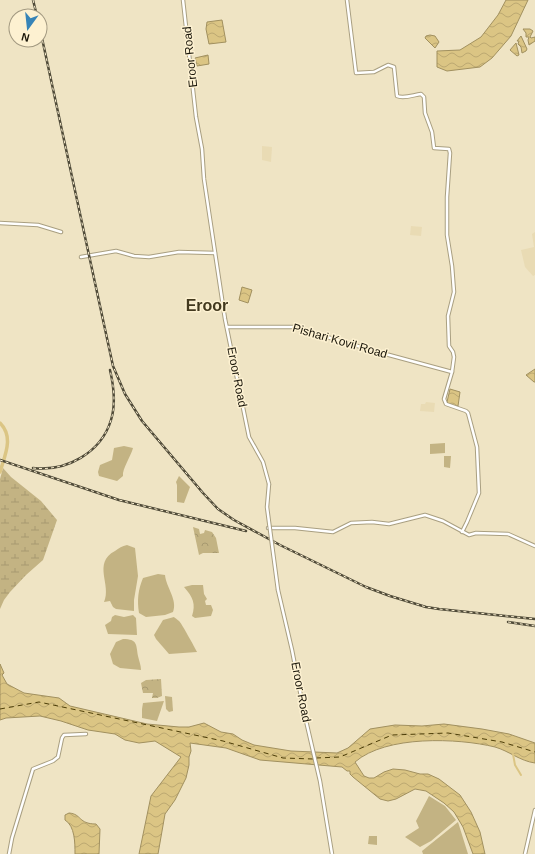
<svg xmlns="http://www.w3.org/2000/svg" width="535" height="854" viewBox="0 0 535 854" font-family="Helvetica,sans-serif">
  <defs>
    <pattern id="forest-crowns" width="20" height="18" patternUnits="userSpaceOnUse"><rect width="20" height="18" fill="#c3b383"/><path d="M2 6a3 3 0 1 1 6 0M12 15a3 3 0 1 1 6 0" fill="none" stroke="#a79970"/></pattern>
    <pattern id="wetland-marsh" width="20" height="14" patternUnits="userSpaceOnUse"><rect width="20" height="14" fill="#c3b383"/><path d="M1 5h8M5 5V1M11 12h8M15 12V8" fill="none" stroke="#a79970"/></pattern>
    <pattern id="water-waves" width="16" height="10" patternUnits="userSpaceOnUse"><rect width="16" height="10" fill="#dbc584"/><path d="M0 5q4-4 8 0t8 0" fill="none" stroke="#bba871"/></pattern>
  </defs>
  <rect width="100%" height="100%" fill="#efe4c4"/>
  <g fill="#e9dbb4">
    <path d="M262 146 272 147 271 162 262 160Z"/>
    <path d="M411 226 422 227 421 236 410 235Z"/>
    <path d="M535 232V275L533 276 525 267 521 250 534 247 532 234Z"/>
    <path d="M426 402 435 403 434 412 420 411 421 404H425Z"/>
  </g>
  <g fill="#c3b383">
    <path d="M445 443V453L430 454V444Z"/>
    <path d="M124 446 133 448C131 456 122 469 123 476L117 481 99 476 98 472 100 465 112 460 114 448Z"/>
    <path d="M444 456H451L450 468 444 467Z"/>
    <path d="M179 476 190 487 184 503 177 502V485L176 482Z"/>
    <path d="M127 545 135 548 138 576 134 600V611L116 609 113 607 110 601 104 602C112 585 92 563 115 551 119 548 122 546 127 545Z"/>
    <path d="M158 574 165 575C166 587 178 600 173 612L165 615 146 617 139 613C137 600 138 590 143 578Z"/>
    <path d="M192 585H203L204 594 207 599 205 601 206 605H211L213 610 211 616 195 618 192 616C196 604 193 597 184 587Z"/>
    <path d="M115 615 124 617 133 615 136 618 137 635 108 634 105 625 111 621 112 617Z"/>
    <path d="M174 617C174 617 179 621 179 621 182 624 196 650 197 652L169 654 156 639 154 635 163 620Z"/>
    <path d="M123 639C138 639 136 645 138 656 139 661 141 665 141 670L120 668 113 664 110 654 116 642Z"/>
    <path d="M165 696 172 697 173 711 169 712 166 709Z"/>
    <path d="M164 701 157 721 142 718V709L143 703Z"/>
    <path d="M429 796 445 806 456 820 431 841 420 847 405 837 419 828 416 821Z"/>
    <path d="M458 822 468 854H423L422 851Z"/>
    <path d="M369 836H377V845L368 844Z"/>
  </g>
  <g fill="url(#forest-crowns)">
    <path d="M193 527 199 529 200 534 204 533 205 530 212 532 216 538 219 553H203L199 555Z"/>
    <path d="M161 679 162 696 157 698H152L153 693H143L141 683 146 680Z"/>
  </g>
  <path fill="url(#wetland-marsh)" d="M3 468 11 477 41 501 57 520 43 560 26 575 10 592 4 600 0 609V479Z"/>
  <g fill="url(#water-waves)" stroke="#a1905f">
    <path d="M506 0H528L511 36 492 58 480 67 447 71 437 67V51L460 50 481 37 498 15Z"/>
    <path d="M222 20 226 42 209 44 206 29 207 22Z"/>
    <path d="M523 29H530L533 31 530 37 531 38 535 37V41L529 45 528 40 529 37H526V33Z"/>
    <path d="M430 35 435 36 439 42 435 48 425 38 426 36Z"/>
    <path d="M521 36 527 49 526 51 522 53 521 47 518 44 519 41H517Z"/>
    <path d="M516 43 519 55 517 56 510 50Z"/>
    <path d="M208 55 209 64 197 66 195 58Z"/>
    <path d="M242 287 252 290 248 303 239 300Z"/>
    <path d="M535 369V382H534L526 375Z"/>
    <path d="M450 389 460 392 458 406C454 407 449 405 447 402Z"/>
    <path d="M0 664 4 673 2 675 7 684 24 693 59 698 70 706 147 724 179 727H189L204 723 221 732 233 734 242 740 254 745 291 751 337 753 348 748 370 729 395 725 422 726 444 724 482 729 509 734 535 743V763C520 761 509 751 495 747 458 738 386 735 355 762L364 776 369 778H374L384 772 393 769 405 770 420 774H428L439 779 460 795 471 812 480 832 485 854H473L463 827 454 812 444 803 426 791 415 789 396 799 388 801 380 799 353 777 350 774V771H347L342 767 260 760 226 748 190 743 191 751 189 757V765L186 778 175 800 165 814 158 854H139L151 796 181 757 155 741 139 743 125 740 115 734 88 730 61 721 40 716 6 718 0 720Z"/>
    <path d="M69 813C82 814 78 824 96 824L100 829 99 854H75C75 843 75 826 65 820V815Z"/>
  </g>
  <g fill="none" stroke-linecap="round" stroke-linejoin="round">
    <path stroke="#dbc584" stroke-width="2" d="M513 754 515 765 521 775"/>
    <path stroke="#dbc584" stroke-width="3.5" d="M0 423C14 437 5 455 0 472"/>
    <g stroke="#4c3d07" stroke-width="1" stroke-dasharray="5 4" stroke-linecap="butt">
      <path d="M0 709 39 702 223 741 283 758 313 759"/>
      <path d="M316 758 340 757 392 735 448 733 502 742 535 752"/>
    </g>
    <g stroke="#a99f81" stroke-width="4.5">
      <g id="secondary">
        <path d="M183 0 196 117 202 149 204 179 225 319 249 437 263 462 269 484"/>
        <path d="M347 0 356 73 374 72 388 65 394 67 397 96C404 99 413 95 421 94L424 97 425 113 432 132 434 148 449 149 450 153 447 197V235L452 266 454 292 448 316 449 346 453 352 454 357 452 372 444 399 446 404 466 411 468 413 477 447 479 493 467 522 462 532"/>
        <path d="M0 223 38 225 61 232"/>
        <path d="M81 257 116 251 134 256 149 257 179 252 215 253"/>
        <path d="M227 327H293L378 352 452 372"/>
        <path d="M268 528H295L333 532 351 523 372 522 389 524 425 515 443 521 469 535 476 533 508 534 535 546"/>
        <path d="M278 590 292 650 304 712 320 781 332 854"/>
        <path d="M9 854 12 838 33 769 53 761 58 757 62 738 64 735 86 734"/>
        <path d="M525 854 535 810"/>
      </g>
    </g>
    <use href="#secondary" stroke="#fff" stroke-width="2.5"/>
    <g stroke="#4f4a38" stroke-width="2.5">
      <g id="rail">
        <path d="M33 0 37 16"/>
        <path d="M40 29 113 366 125 394 142 421 203 493 218 509 234 520 280 545 366 587 390 596 426 607 439 609 535 619"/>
        <path d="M0 460 119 500 246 531"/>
        <path d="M33 468C66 472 101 453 111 420 116 404 114 387 110 370"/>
        <path d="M508 622 535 626"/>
      </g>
    </g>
    <use href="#rail" stroke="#fdf1d1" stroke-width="1" stroke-dasharray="3" stroke-linecap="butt"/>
    <g stroke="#a99f81" stroke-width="4.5" stroke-linecap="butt">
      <path id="secondary-bridge" d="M269 484 267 507 278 590"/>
    </g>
    <use href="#secondary-bridge" stroke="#fff" stroke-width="2.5"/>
  </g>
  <g text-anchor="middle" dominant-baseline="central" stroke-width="3" stroke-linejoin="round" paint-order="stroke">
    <g font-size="12" fill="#191509" stroke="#fdf1d1">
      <text transform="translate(190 57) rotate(-96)">Eroor Road</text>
      <text transform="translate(340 341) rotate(16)">Pishari Kovil Road</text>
      <text transform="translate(237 377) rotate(79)">Eroor Road</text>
      <text transform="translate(301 692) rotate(79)">Eroor Road</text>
    </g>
    <g font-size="16" font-weight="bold" fill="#43391e" stroke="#fdf1d1">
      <text x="207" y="305">Eroor</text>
    </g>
  </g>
  <g transform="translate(28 28) rotate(195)"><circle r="19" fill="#fdf1d1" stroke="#a29981"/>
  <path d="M0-3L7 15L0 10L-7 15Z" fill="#3784b7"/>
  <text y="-6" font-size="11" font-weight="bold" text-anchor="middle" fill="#191509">N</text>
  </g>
</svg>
